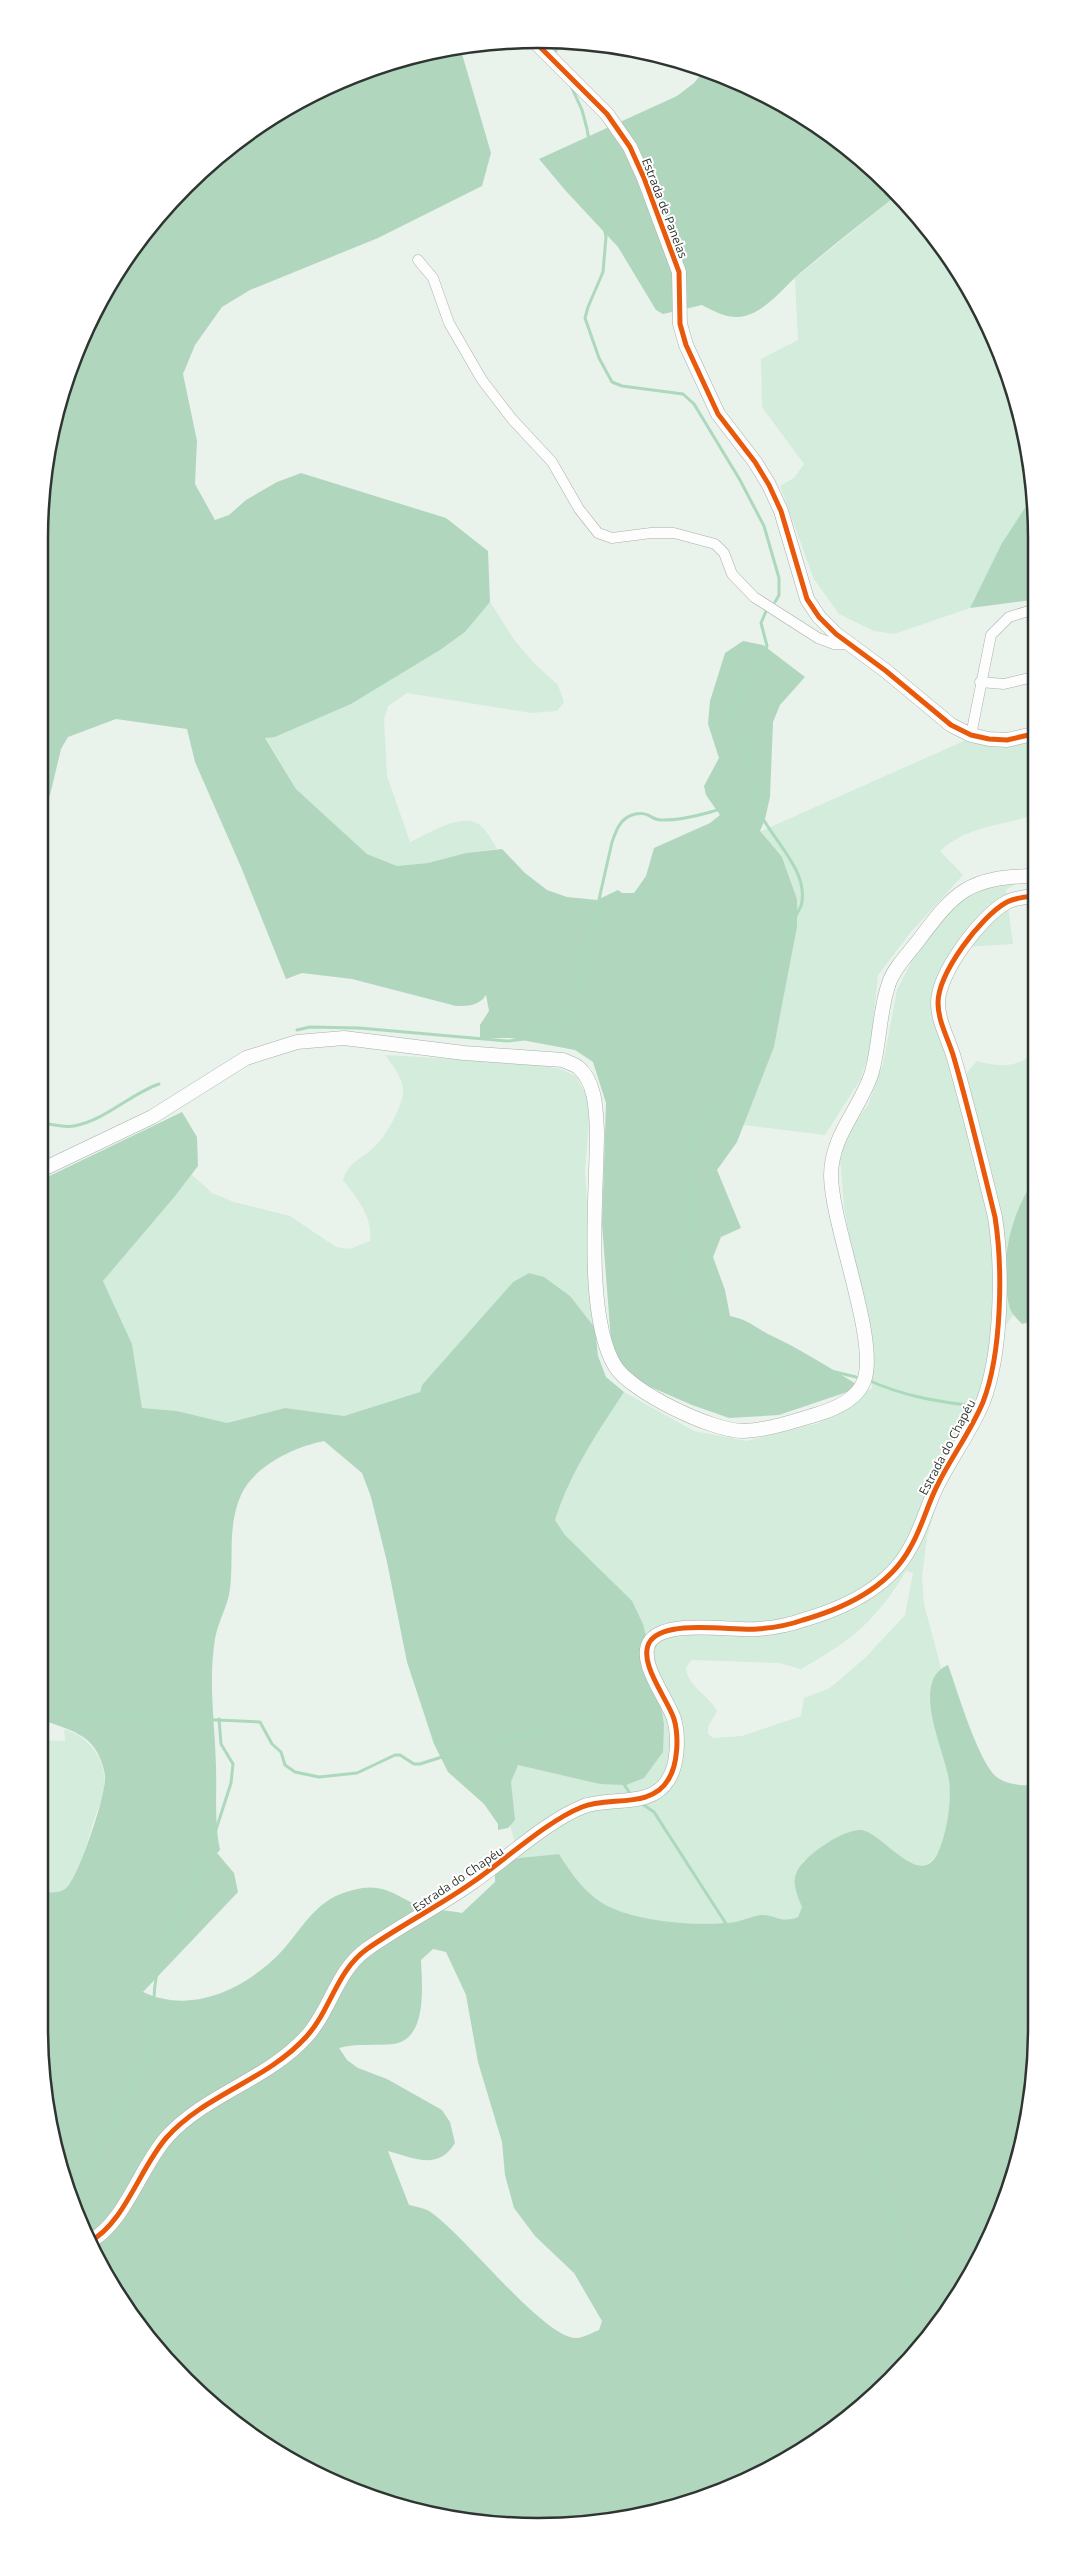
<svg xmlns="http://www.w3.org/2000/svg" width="1075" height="2566" viewBox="0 0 1075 2566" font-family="'Open Sans',sans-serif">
  <rect width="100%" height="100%" fill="#eaf2ec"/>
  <g fill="#d3ecdb" fill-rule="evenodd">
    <path d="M897 195 913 209 969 288 998 346 1032 474V497L1002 543 970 608 894 634 874 631 839 614 814 579 780 486 794 478 804 464 762 407 761 359 798 340 795 278Z"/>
    <path d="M490 602 515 641 535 664 558 685 564 702 557 711 531 713 407 693 388 706 384 719 387 776 410 842C427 835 465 809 482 827 488 833 493 842 497 849L466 853 428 863 397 866 367 854 296 789 265 737H275L351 704 440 650 465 632Z"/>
    <path d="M1033 735V815C999 827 969 825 940 851L963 875 911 932 878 975 870 1052 860 1080 825 1135 743 1125 774 1047 797 927V899L782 857 759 832 964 741 1010 740Z"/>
    <path d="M1003 871 1026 876 1006 890 1013 944 964 947 937 994 964 1076 977 1061C998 1067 1017 1068 1034 1053V1180L1026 1191 1010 1310 1014 1314 998 1335 960 1454 939 1496 927 1537 922 1577 924 1604 941 1668C934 1676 930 1684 930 1695 931 1725 947 1752 950 1781 951 1799 947 1870 918 1865 898 1861 881 1840 864 1830L803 1861 796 1890 802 1907 798 1917C778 1924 777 1914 761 1915 753 1916 744 1920 735 1922 698 1927 624 1922 595 1898 579 1885 569 1870 559 1854L519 1858 510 1825 515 1820C513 1805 504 1773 521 1764L605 1574 565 1535 555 1520C571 1471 596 1435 624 1392L694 1431 747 1441 819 1423 872 1388 873 1352 855 1274 844 1206 839 1145 868 1105 883 1064 897 990 920 945 976 885ZM906 1571 913 1573 905 1615 866 1657 830 1688 804 1698 801 1716 742 1736 713 1738 708 1734V1727L717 1711C708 1693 688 1689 686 1667L692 1660 779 1663 801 1669C852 1640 876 1621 906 1571Z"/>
    <path d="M385 1055 525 1063 561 1069 576 1076 586 1094 590 1109 585 1170 595 1328C576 1304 560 1280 529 1273L513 1282 422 1385 420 1392 344 1416 285 1408 227 1423 177 1411 142 1408 132 1344 103 1281 191 1174 212 1193 234 1202 290 1216 336 1247 350 1249 370 1241C373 1217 357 1198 343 1180 350 1159 364 1159 377 1144 387 1134 405 1102 403 1089 402 1077 392 1064 385 1055Z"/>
    <path d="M64 1729C92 1738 110 1764 103 1794 100 1806 94 1817 91 1830 85 1851 78 1871 65 1889L54 1893 39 1890V1740L65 1741Z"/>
  </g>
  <g fill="#b1d6be" fill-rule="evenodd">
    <path d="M460 47 491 153 482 186 378 238 250 290 222 307 195 345 183 374 197 441 195 484 215 520 229 515 246 500 277 482 301 473 446 518 488 551 490 602 465 632 440 650 351 704 275 737 265 738 296 789 367 854 397 866 428 863 466 853 502 849 525 873 547 890 567 897 597 900 618 890 622 893H634L646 876 654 848 710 823 720 815 706 795 704 786 719 758 708 724 710 701 725 653 743 641 763 645 805 677 780 705 773 722 770 797 765 819 760 831 782 857 797 899V927L774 1047 737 1142 717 1170 741 1228 721 1237 713 1257 725 1290 730 1316C749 1320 753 1326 768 1334 800 1349 827 1366 856 1384L853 1390 779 1415 729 1418 692 1405 646 1385 623 1371 611 1341 602 1224 606 1103 593 1062 575 1050 511 1038H480V1025L489 1011 486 995C479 1006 468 1006 456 1006L352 979 302 973 286 979 241 867 195 762 187 729 116 719 68 737 61 749 50 795 39 815V538L43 472 65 377 105 288 162 209 234 142 322 88 408 56Z"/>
    <path d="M705 69 815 123 897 195C864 221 831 247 799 274 783 288 767 310 745 316 730 320 715 312 702 305L663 314 656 310 618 247 565 190 539 159 677 96 694 83Z"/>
    <path d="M1032 497V600L970 608 1002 543Z"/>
    <path d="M182 1112 197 1137 198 1166 175 1196 103 1281 132 1344 142 1408 177 1411 227 1423 285 1408 344 1416 420 1392 422 1385 513 1282 529 1273 544 1277 570 1296 595 1328 598 1356 606 1377 624 1392C596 1435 571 1471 555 1520L565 1535 632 1601 643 1624 655 1674 664 1724 663 1752 644 1778 626 1785 600 1784 518 1765 511 1782 515 1820 508 1828 498 1830V1824L484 1804 448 1772 434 1744 407 1662 387 1562 371 1497 362 1473 324 1441C294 1447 254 1466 241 1495 227 1527 234 1557 230 1589 228 1606 218 1621 215 1639 208 1682 215 1724 216 1767 217 1795 214 1822 220 1850L217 1853 234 1873 238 1892 143 1992C192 2015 245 1989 280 1953 305 1926 315 1899 353 1890 382 1882 393 1894 417 1905 430 1910 448 1910 462 1913L495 1882V1865L519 1858 559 1854C569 1870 579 1885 595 1898 624 1922 698 1927 735 1922 744 1920 752 1916 761 1915 777 1914 778 1924 798 1917L802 1907C798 1897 792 1884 796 1874 801 1857 844 1828 862 1830 884 1834 922 1893 939 1850 947 1833 952 1798 949 1780 945 1751 909 1681 948 1665 957 1689 979 1765 998 1778 1008 1785 1024 1786 1036 1785V2029L1032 2094 1010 2189 985 2249 933 2332 867 2403 787 2460 728 2489 635 2518 570 2526 472 2523 377 2501 288 2461 209 2404 162 2357 105 2278 65 2189 48 2126 39 2028V1890C47 1893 57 1894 65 1889 78 1880 106 1795 105 1778 105 1770 101 1759 97 1752 86 1731 58 1727 39 1718V1181ZM433 1949 446 1952 466 1995 478 2062 502 2142 505 2175 514 2208 535 2236 574 2273 602 2321 599 2330C593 2332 585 2337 578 2338 545 2342 460 2228 427 2210 422 2208 415 2206 409 2205L388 2151C414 2158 438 2171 455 2143L450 2122 442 2110 387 2079 358 2068 347 2060 339 2048C356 2043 376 2046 393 2044 428 2040 422 1985 421 1960Z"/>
    <path d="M1034 1180V1321L1022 1324C1018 1320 1012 1314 1010 1309 998 1267 1010 1215 1034 1180Z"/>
  </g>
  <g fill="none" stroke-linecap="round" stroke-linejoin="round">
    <g stroke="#acd9bc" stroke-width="3">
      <path d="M556 42V51"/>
      <path d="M571 86 582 110 587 129 606 237 603 272 588 307 585 318 599 358 612 382 622 386 683 394 694 404 740 480 764 526 779 578V595L775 602"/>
      <path d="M767 609 761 623 767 646 731 711C736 730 745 747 750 766 755 784 753 800 762 817 776 843 810 874 801 906L769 966 763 1001 761 1065 757 1079 750 1088 701 1126 687 1153 692 1212 690 1233 681 1269V1282L692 1316 700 1327 752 1355 782 1375 795 1378 831 1371 856 1377"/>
      <path d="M297 1030 310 1027 359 1028 507 1041C536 1040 563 1028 576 1001L612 842C616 831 620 819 632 815 650 810 650 820 661 820 683 821 736 808 752 793"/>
      <path d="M39 1122C49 1124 64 1128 74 1126 106 1120 130 1094 159 1084"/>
      <path d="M868 1380C903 1396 938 1402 976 1406"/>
      <path d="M39 1712 260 1722 272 1744 281 1752 285 1765 295 1772 319 1777 357 1773 395 1755H400L414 1764H420L448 1755 592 1717 616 1773 632 1796"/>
      <path d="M641 1803 654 1812 868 2144 906 2260 912 2292V2354"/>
      <path d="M70 2200 87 2174 149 2053C156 2032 154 2021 154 1999 154 1982 158 1966 163 1949L212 1842 231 1783 233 1764 221 1744 219 1719"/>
    </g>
    <g stroke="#a9afab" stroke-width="11">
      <g id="street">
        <path d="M418 260 433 278 449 323 482 380 512 419 552 462 579 509 598 533 612 538 651 533H674L715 544 724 553 732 574 754 597 818 638 834 644H848"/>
        <path d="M980 682 1004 684 1033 677"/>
        <path d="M971 735 991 635 1009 617 1032 610"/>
      </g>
    </g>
    <g stroke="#a9afab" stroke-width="15">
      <g id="secondary">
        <path d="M534 41 607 114 630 147 644 178 679 272 680 324 686 345 718 414 755 462 769 485 781 511 807 599 819 617 836 634 886 671 951 725 971 735 989 739 1007 740 1033 734"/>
        <path d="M39 1171 152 1117 246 1058 297 1042 344 1038 464 1053 563 1060C567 1062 574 1064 578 1067 596 1082 596 1111 597 1132 597 1192 584 1315 615 1366 631 1392 712 1431 743 1431 768 1430 791 1422 815 1415 832 1410 857 1400 864 1381 879 1341 832 1227 831 1176 831 1135 861 1108 872 1072 880 1043 879 1011 889 983 894 968 908 954 918 941 955 891 969 877 1033 876"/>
        <path d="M89 2242C125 2223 140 2167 167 2137 206 2094 267 2080 306 2037 331 2010 336 1971 367 1949 401 1925 439 1906 473 1882 505 1860 547 1821 582 1807 608 1796 651 1809 668 1780 678 1765 679 1736 674 1719 668 1699 635 1660 651 1640 669 1619 732 1631 757 1629 772 1628 789 1625 803 1620 845 1608 889 1587 910 1548 922 1528 927 1505 938 1484 952 1456 971 1431 983 1402 1002 1353 1003 1268 995 1217 982 1164 969 1110 954 1058 949 1040 938 1022 938 1003 938 973 981 916 1007 902 1015 898 1024 897 1033 896"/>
      </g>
    </g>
    <use href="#street" stroke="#fcfdfc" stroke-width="10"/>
    <use href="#secondary" stroke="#fcfdfc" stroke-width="14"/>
    <g stroke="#fff" stroke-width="8">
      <g id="cycleway">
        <path d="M534 41 607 114 630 147 644 178 679 272 680 324 686 345 718 414 755 462 769 485 781 511 807 599 819 617 836 634 886 671 951 725 971 735 989 739 1007 740 1033 734"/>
        <path d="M89 2242C125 2223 140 2167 167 2137 206 2094 267 2080 306 2037 331 2010 336 1971 367 1949 401 1925 439 1906 473 1882 505 1860 547 1821 582 1807 608 1796 651 1809 668 1780 678 1765 679 1736 674 1719 668 1699 635 1660 651 1640 669 1619 732 1631 757 1629 772 1628 789 1625 803 1620 845 1608 889 1587 910 1548 922 1528 927 1505 938 1484 952 1456 971 1431 983 1402 1002 1353 1003 1268 995 1217 982 1164 969 1110 954 1058 949 1040 938 1022 938 1003 938 973 981 916 1007 902 1015 898 1024 897 1033 896"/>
      </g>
    </g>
    <use href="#cycleway" stroke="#e8590c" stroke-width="5"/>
  </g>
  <g text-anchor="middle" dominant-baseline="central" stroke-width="4" stroke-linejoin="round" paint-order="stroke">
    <g font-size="12" fill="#2f3531" stroke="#fff">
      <text transform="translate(665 208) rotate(69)">Estrada de Panelas</text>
      <text transform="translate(947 1447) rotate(-62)">Estrada do Chapéu</text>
      <text transform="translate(458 1879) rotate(-34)">Estrada do Chapéu</text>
    </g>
  </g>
  <path d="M0 0H1075V2566H0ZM538 48H538A490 490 0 0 1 1028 538V2028A490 490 0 0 1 538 2518H538A490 490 0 0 1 48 2028V538A490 490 0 0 1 538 48Z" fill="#fff" fill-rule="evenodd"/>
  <path fill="none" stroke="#2f3531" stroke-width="2.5" d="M538 48H538A490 490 0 0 1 1028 538V2028A490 490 0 0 1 538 2518H538A490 490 0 0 1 48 2028V538A490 490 0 0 1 538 48Z"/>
</svg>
